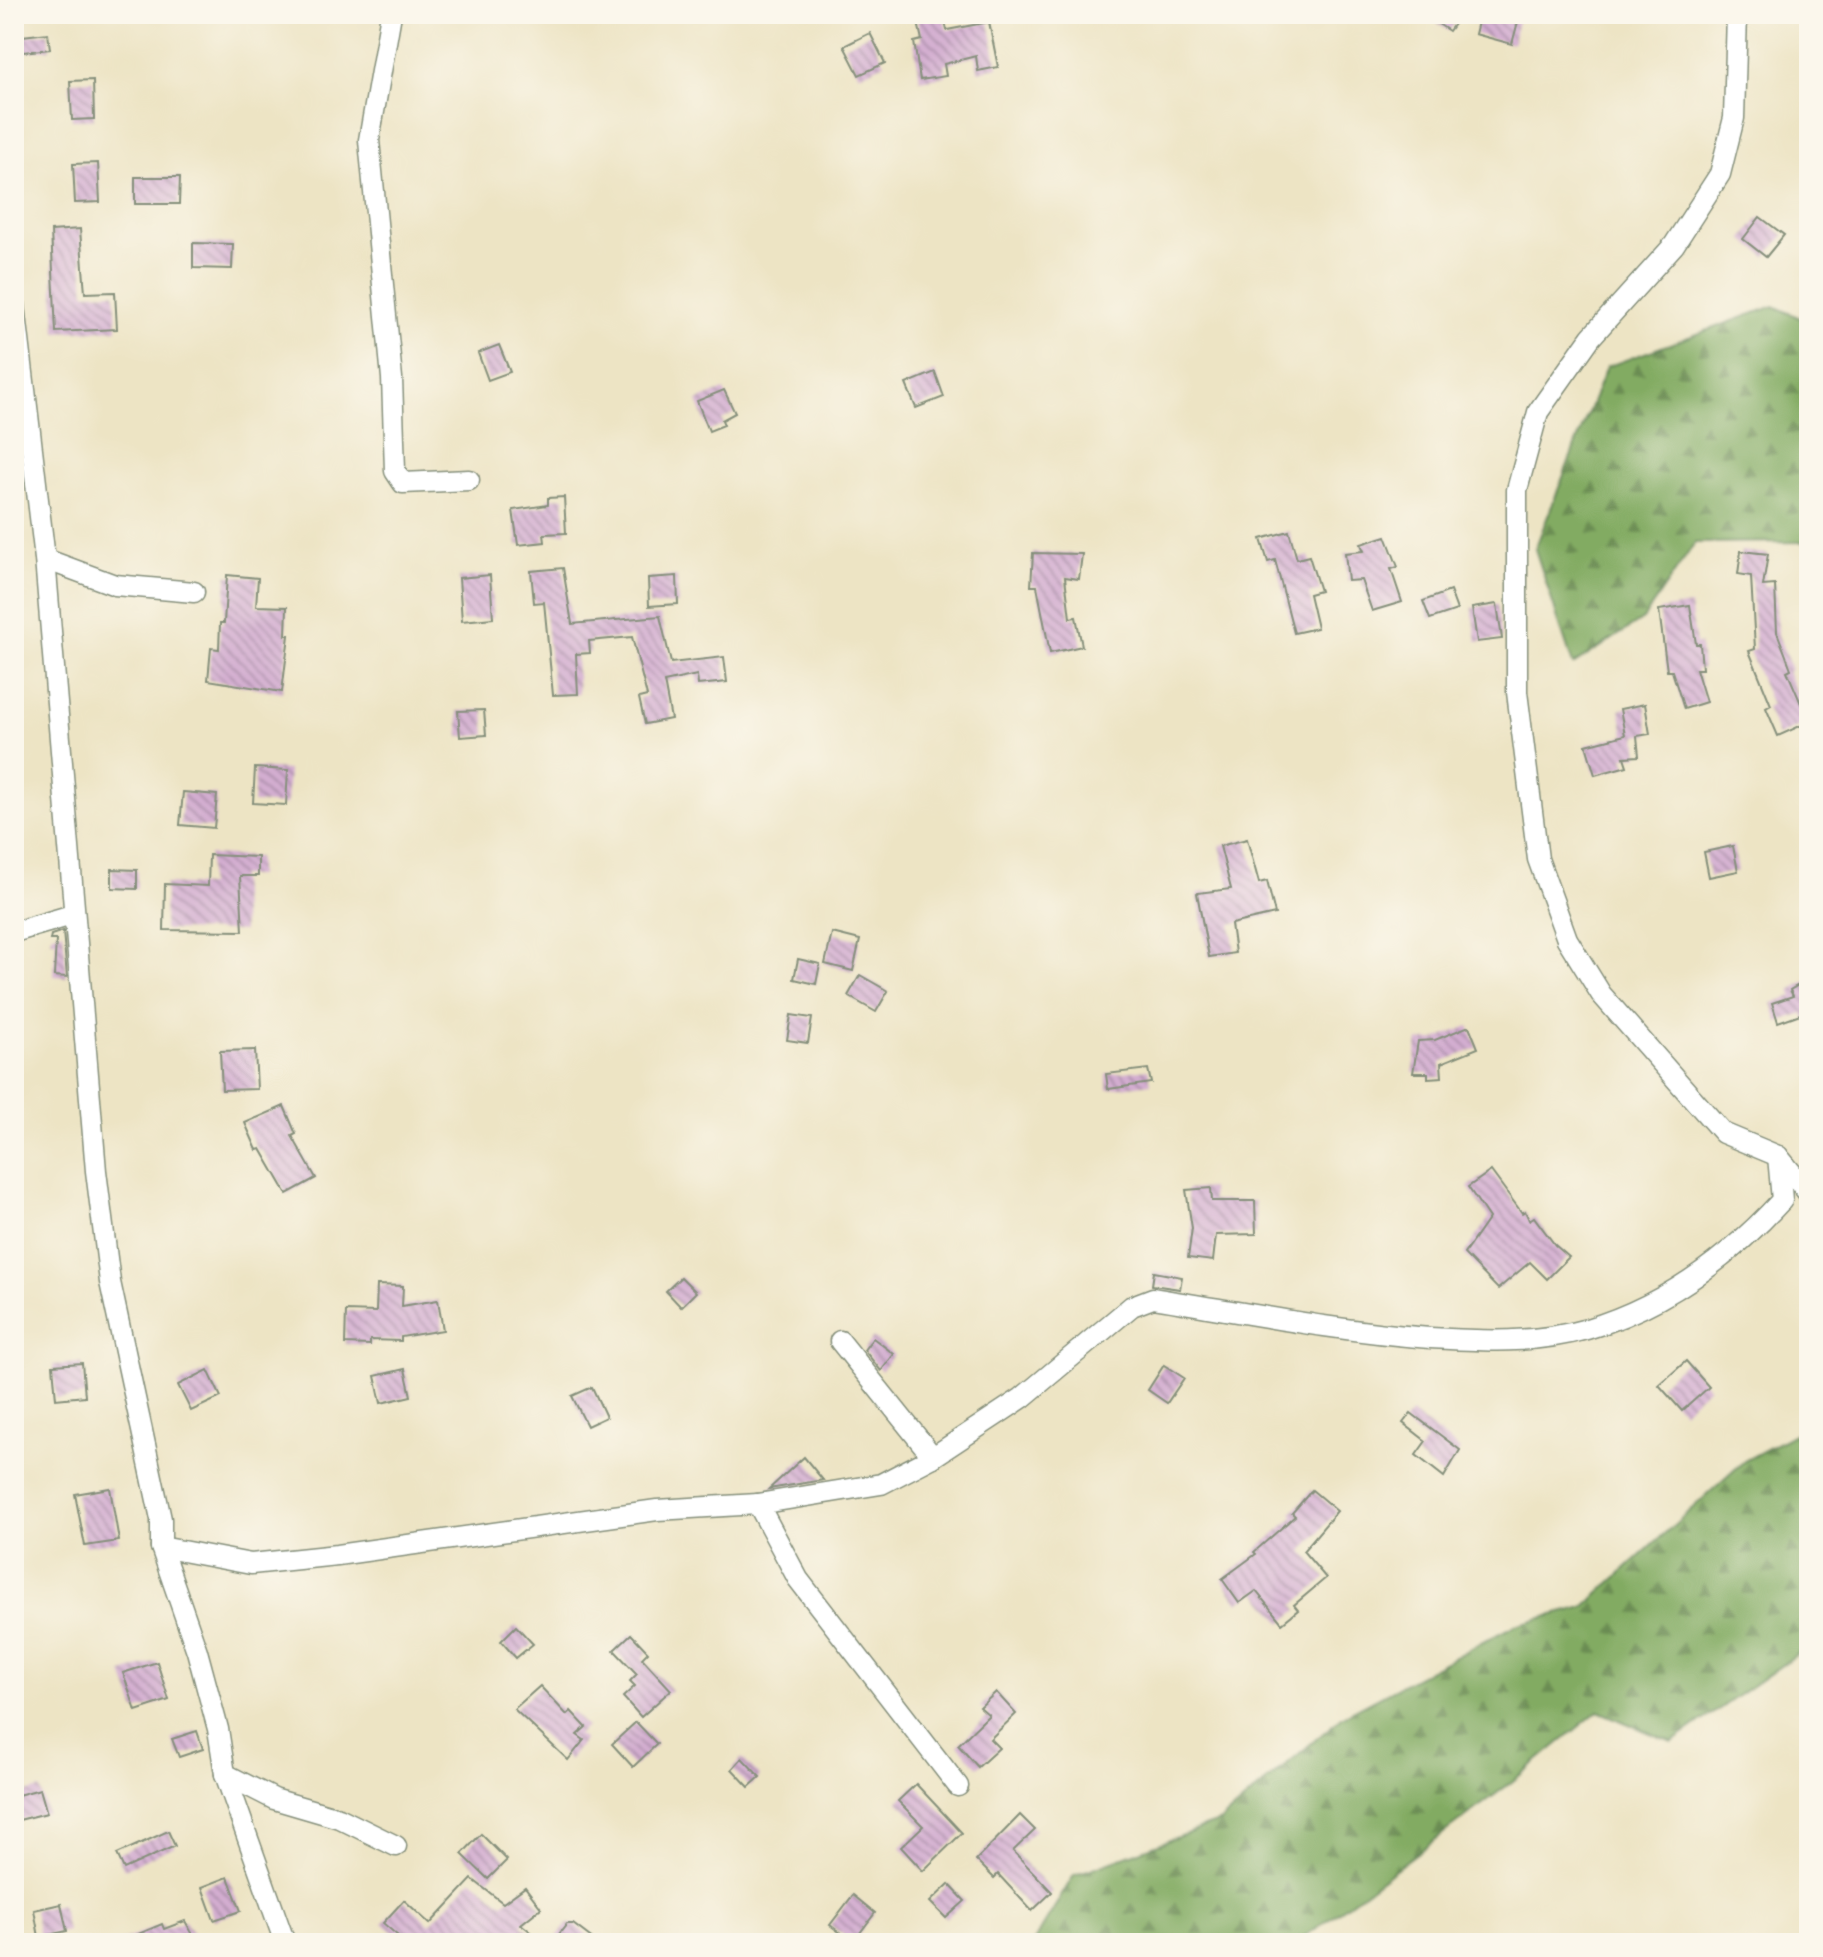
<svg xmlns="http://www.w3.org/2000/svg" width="1823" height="1957" viewBox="0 0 1823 1957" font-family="'IM FELL English',serif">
  <defs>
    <pattern id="forest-firs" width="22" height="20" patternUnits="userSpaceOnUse" patternTransform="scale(2)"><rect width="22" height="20" fill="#82ab62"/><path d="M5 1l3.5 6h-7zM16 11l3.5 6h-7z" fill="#6a8c52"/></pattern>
    <pattern id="building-back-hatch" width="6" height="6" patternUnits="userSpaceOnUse" patternTransform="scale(2)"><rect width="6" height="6" fill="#d3add0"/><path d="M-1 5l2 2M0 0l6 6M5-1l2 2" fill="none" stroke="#ab8eaa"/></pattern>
  </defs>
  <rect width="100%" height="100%" fill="#fbf7ec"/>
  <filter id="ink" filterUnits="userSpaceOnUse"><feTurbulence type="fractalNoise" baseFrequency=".0125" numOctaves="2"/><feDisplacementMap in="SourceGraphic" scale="16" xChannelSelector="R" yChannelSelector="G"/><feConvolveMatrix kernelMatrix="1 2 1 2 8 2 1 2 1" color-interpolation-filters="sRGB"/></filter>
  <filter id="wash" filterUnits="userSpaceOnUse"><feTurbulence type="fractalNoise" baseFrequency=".006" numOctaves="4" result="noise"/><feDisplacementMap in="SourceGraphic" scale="32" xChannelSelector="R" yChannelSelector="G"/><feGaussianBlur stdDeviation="1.8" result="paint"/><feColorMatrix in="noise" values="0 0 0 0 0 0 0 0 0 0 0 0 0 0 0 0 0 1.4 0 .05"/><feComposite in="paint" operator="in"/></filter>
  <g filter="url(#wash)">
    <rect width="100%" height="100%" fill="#ede4c4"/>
    <g fill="url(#forest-firs)" stroke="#50744b" stroke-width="2">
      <path d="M1774 306 1809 322V542L1695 543 1643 619 1573 665 1535 549 1606 367Z"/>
      <path d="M1809 1426V1646L1672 1742 1598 1711 1508 1785 1296 1943H1033L1074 1875 1221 1821 1343 1716 1515 1625 1584 1607 1744 1461Z"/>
    </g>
    <g id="blocks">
      <g fill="url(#building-back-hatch)">
        <path d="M916 14H943L947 30 989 22 998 67 978 71 976 56 944 64 946 76 920 80 914 42 922 40Z"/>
        <path d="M1423 14H1461L1449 31Z"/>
        <path d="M1480 14H1520L1512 44 1475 34Z"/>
        <path d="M48 33 50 49 14 53V37Z"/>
        <path d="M870 33 885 63 859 75 844 46Z"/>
        <path d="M93 80 94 119 72 120 70 81Z"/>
        <path d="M98 163 100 202 75 203 73 164Z"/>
        <path d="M135 177H180L179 204H135Z"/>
        <path d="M1760 217 1784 235 1766 257 1743 239Z"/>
        <path d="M80 229 85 293 115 292 117 329 56 332 51 231Z"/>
        <path d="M193 243 233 244 232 269 193 268Z"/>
        <path d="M499 345 510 372 488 380 478 353Z"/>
        <path d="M935 372 944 397 916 408 906 384Z"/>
        <path d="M724 390 735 413 722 420 724 425 709 431 697 401Z"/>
        <path d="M564 497 566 533 544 534 545 542 518 545 513 510 548 505V498Z"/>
        <path d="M1289 531 1297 559 1309 556 1320 591 1309 594 1317 628 1294 633 1275 560 1268 562 1261 539Z"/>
        <path d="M1386 536 1398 567 1391 569 1402 602 1372 611 1361 580 1348 581 1345 553 1364 551 1361 544Z"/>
        <path d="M1741 551 1768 554 1763 586 1775 585 1777 632 1791 669 1787 671 1809 722 1778 736 1766 708 1771 705 1749 651 1755 649 1751 576 1738 574Z"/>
        <path d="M1033 553 1082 554 1079 579 1065 577 1070 618 1076 617 1082 646 1050 653 1037 586H1031Z"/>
        <path d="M563 568 572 624 660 616 671 663 724 657 727 682 698 685 697 675 664 682 671 719 645 724 639 698 647 696 632 637 589 641 590 653 576 654 578 694 553 695 544 602 534 603 531 571Z"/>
        <path d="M227 575 258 578 256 606 287 607 286 635H289L282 692 208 680 211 648 219 649 220 623H224Z"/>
        <path d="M490 575 493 618 462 621 459 578Z"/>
        <path d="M677 576 678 604 649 606 648 578Z"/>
        <path d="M1450 591 1457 610 1430 619 1423 601Z"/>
        <path d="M1497 604 1502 639 1477 642 1472 608Z"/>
        <path d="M1690 605 1696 644H1700L1702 669H1696L1706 702 1684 709 1672 671H1667L1659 610Z"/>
        <path d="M1645 704 1650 734 1637 736 1639 756 1624 757 1627 766 1595 775 1586 745 1625 735 1620 709Z"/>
        <path d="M484 710 486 735 460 737 458 711Z"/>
        <path d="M255 768 288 770 286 805 253 803Z"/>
        <path d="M183 792 217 795 214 828 180 825Z"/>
        <path d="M1247 839 1259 883 1267 881 1275 914 1231 924 1235 953 1209 957 1197 893 1231 889 1220 846Z"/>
        <path d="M1733 846 1738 871 1709 877 1704 852Z"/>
        <path d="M209 855 258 857V876H240L243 931 164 930 165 884 208 886Z"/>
        <path d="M112 869 137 870V889L112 888Z"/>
        <path d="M63 931 67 977 54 976 56 940H50L51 935Z"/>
        <path d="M832 933 860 940 853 971 825 964Z"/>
        <path d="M798 959 820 964 816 984 794 979Z"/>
        <path d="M860 975 888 991 876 1012 848 996Z"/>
        <path d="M1809 979V1024L1803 1013 1778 1022 1772 1003 1793 996 1790 990Z"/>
        <path d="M791 1015 812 1018 808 1043 787 1040Z"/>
        <path d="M1469 1026 1478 1048 1441 1063 1442 1077 1428 1078V1073H1413L1418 1041 1435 1040Z"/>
        <path d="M255 1050 257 1089 222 1090 220 1051Z"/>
        <path d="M1148 1069 1151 1083 1108 1089 1106 1074Z"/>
        <path d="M284 1106 296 1134 292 1136 316 1178 287 1194 261 1149 257 1150 245 1123Z"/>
        <path d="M1491 1171 1522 1213 1525 1211 1529 1220 1534 1217 1555 1245 1569 1257 1547 1279 1530 1262 1498 1289 1464 1254 1489 1218 1468 1187Z"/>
        <path d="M1211 1188 1212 1201H1255L1256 1234 1216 1235 1213 1261 1188 1258 1192 1228 1186 1190Z"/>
        <path d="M1154 1272 1182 1277 1180 1289 1152 1285Z"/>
        <path d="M681 1277 696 1292 681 1307 666 1291Z"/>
        <path d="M377 1285 403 1286 402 1306 438 1300 443 1330 401 1337V1341L370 1340V1345L345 1344 346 1311 376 1312Z"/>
        <path d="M873 1338 894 1354 881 1371 864 1350Z"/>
        <path d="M1686 1361 1709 1387 1682 1411 1659 1385Z"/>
        <path d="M82 1363 85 1396 56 1399 53 1365Z"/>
        <path d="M1164 1365 1184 1378 1167 1403 1148 1390Z"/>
        <path d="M405 1369 411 1396 381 1403 375 1376Z"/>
        <path d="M208 1370 221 1397 191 1411 178 1385Z"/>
        <path d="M592 1387 606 1417 587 1426 572 1396Z"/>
        <path d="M1411 1413 1460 1450 1444 1477 1416 1455 1426 1441 1403 1423Z"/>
        <path d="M804 1457 823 1480 769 1489Z"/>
        <path d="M110 1488 119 1541 85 1546 75 1494Z"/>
        <path d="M1312 1490 1337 1511 1303 1551 1326 1578 1294 1605 1298 1610 1282 1623 1256 1591 1239 1603 1222 1579 1256 1554 1254 1552 1295 1516 1292 1513Z"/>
        <path d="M516 1626 533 1644 516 1658 501 1641Z"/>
        <path d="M631 1634 648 1652 642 1658 671 1690 641 1717 623 1697 635 1686 630 1681 637 1674 614 1650Z"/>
        <path d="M157 1662 169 1700 136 1711 123 1673Z"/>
        <path d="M540 1686 567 1715 571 1711 586 1727 577 1735 584 1740 568 1760 514 1709Z"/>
        <path d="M996 1692 1016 1714 990 1739 999 1748 978 1767 958 1745 989 1715 980 1707Z"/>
        <path d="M636 1722 657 1744 633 1767 612 1744Z"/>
        <path d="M197 1731 203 1749 179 1757 172 1739Z"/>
        <path d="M742 1758 760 1777 749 1787 732 1769Z"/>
        <path d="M916 1784 962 1833 923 1871 901 1847 923 1826 898 1801Z"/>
        <path d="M40 1789 47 1813 19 1820 14 1796Z"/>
        <path d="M1020 1815 1035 1830 1013 1851 1052 1892 1032 1911 998 1874 994 1878 976 1860Z"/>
        <path d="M168 1831 175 1846 124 1869 117 1854Z"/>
        <path d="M481 1834 507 1860 488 1879 462 1854Z"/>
        <path d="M228 1877 241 1911 214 1920 202 1887Z"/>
        <path d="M472 1879 503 1903 525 1887 541 1908 521 1924 545 1943H406L383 1923 404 1900 430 1924Z"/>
        <path d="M949 1884 965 1901 946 1918 930 1902Z"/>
        <path d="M853 1895 875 1913 853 1942 830 1925Z"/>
        <path d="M61 1904 67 1931 39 1937 34 1910Z"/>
        <path d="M185 1921 198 1943H117L162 1924 164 1929Z"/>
        <path d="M567 1924H573L598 1943H552Z"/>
      </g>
    </g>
  </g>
  <g filter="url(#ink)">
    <use href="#blocks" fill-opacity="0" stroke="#86907c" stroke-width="2"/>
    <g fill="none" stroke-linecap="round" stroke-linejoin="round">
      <g stroke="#86907c" stroke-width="23">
        <g id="minor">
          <path d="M391 14 369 140 392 378 395 471 403 483 469 480"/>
          <path d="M1737 14 1734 118 1720 174 1674 245 1591 337 1538 412 1517 490V692L1538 859 1567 939 1601 994 1723 1133 1778 1156 1809 1194"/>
          <path d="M14 297 45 559 96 1171 110 1282 161 1519V1547L197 1651 218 1729 225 1774 285 1943"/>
          <path d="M45 559 115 585 194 592"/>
          <path d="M14 932 72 915"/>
          <path d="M840 1341 933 1457"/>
          <path d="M758 1504 798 1579 958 1786"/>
          <path d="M161 1547 251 1564 337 1555 657 1510 758 1504 881 1484 933 1457 1022 1398 1132 1306 1153 1298C1246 1313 1336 1331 1430 1338 1482 1341 1535 1344 1587 1329 1664 1306 1728 1259 1782 1200L1778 1156"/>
          <path d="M225 1774 274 1799 339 1818 396 1846"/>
        </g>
      </g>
      <use href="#minor" stroke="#fff" stroke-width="20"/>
    </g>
  </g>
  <rect width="1823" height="1957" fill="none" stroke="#fbf7ec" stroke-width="48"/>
</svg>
